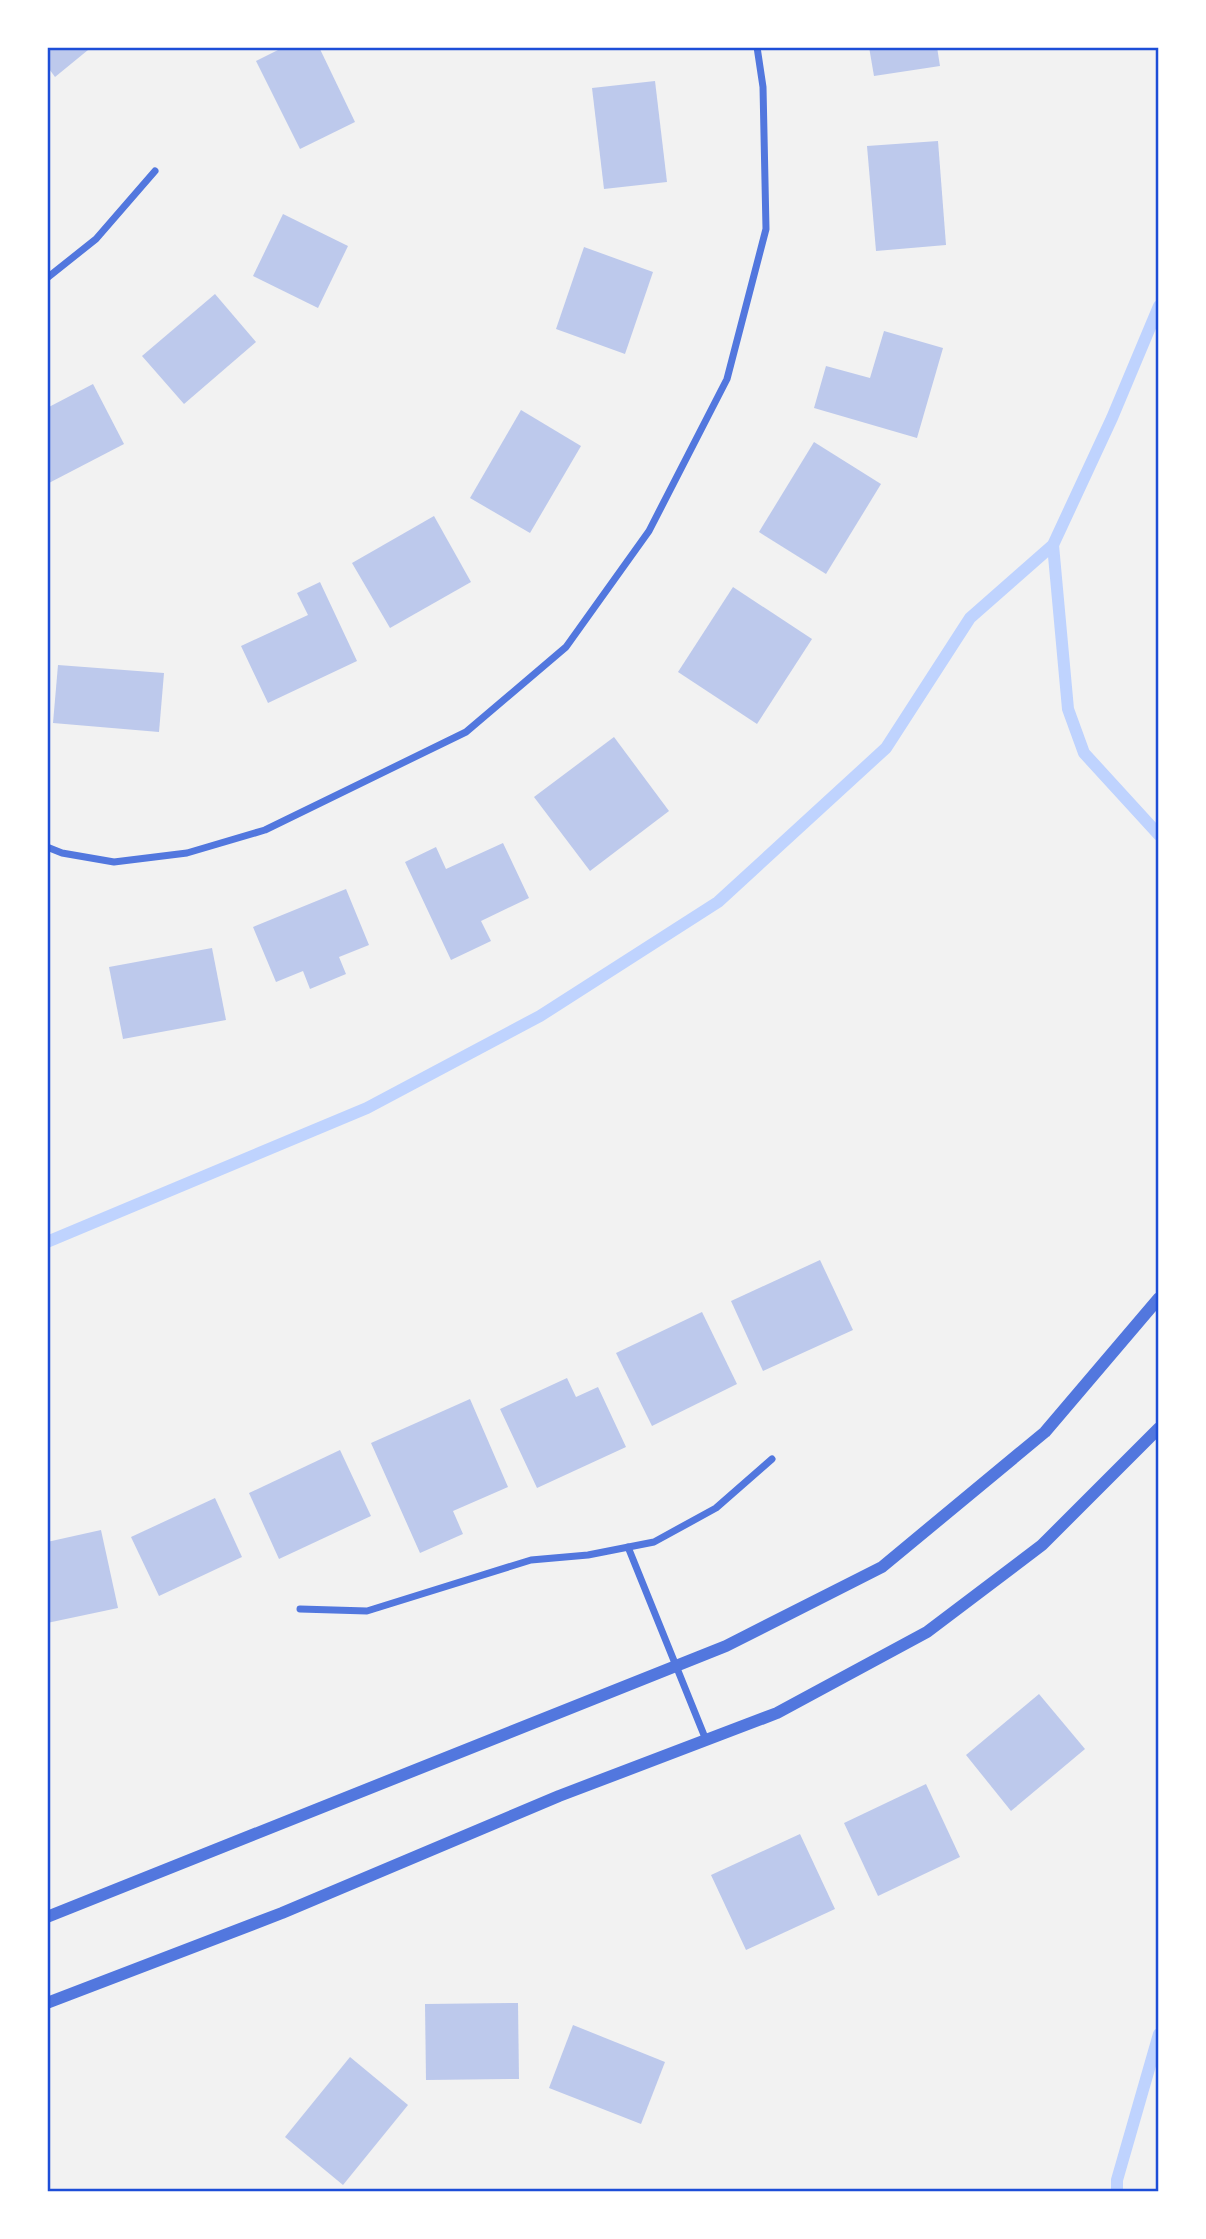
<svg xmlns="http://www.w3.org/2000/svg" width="1206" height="2239" viewBox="0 0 1206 2239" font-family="'PT Sans Narrow',sans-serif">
  <rect width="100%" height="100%" fill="#f2f2f2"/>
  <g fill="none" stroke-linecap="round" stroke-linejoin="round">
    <g stroke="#bfd3fe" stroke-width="12">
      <path d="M1053 545 1068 709 1084 753 1159 835"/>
      <path d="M47 1242 367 1108 540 1016 718 902 886 748 970 618 1053 545 1112 418 1159 306"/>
      <path d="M1117 2192V2180L1159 2034"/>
    </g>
  </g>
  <g fill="#bdc9ec">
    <path d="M47 47H86L88 50 55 77 47 66Z"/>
    <path d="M284 47H319L355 122 300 149 256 61Z"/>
    <path d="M869 47H937L940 66 874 76Z"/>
    <path d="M655 81 667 182 604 189 592 88Z"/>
    <path d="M938 141 946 245 876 251 867 146Z"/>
    <path d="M283 214 348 246 318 308 253 276Z"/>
    <path d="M584 247 653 272 625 354 556 329Z"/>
    <path d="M215 294 256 342 184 404 142 356Z"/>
    <path d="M884 331 943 348 917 438 814 408 826 366 870 378Z"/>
    <path d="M93 384 124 444 47 484V408Z"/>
    <path d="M521 410 581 446 530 533 470 498Z"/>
    <path d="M814 442 881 484 826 574 759 532Z"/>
    <path d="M434 516 471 582 390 628 352 563Z"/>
    <path d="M320 582 357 661 268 703 241 646 308 615 297 593Z"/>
    <path d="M733 587 812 639 757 724 678 672Z"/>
    <path d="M58 665 164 673 159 732 53 723Z"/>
    <path d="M614 737 669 811 590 871 534 797Z"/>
    <path d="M503 843 529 898 481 921 491 941 451 960 405 862 436 847 446 869Z"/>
    <path d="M346 889 369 945 339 957 346 974 310 989 303 971 276 982 253 927Z"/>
    <path d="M212 948 226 1020 123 1039 109 967Z"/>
    <path d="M820 1260 853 1330 763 1371 731 1301Z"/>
    <path d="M702 1312 737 1384 652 1426 616 1353Z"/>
    <path d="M567 1378 576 1397 598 1387 626 1447 537 1488 500 1409Z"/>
    <path d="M470 1399 508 1487 453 1511 463 1534 420 1553 371 1443Z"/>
    <path d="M340 1450 371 1516 279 1559 249 1493Z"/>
    <path d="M215 1498 242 1557 159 1596 131 1537Z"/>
    <path d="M101 1530 118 1608 47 1623V1542Z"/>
    <path d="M1039 1694 1085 1749 1011 1811 966 1755Z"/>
    <path d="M926 1784 960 1857 878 1896 844 1823Z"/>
    <path d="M800 1834 835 1909 746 1950 711 1875Z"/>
    <path d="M518 2003 519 2079 426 2080 425 2004Z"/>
    <path d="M573 2025 665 2062 641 2124 549 2088Z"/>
    <path d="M350 2057 408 2105 343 2185 285 2137Z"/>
  </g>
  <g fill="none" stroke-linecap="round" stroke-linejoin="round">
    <g stroke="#5277de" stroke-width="7">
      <path d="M47 278 96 239 155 171"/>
      <path d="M47 847 62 853 114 862 187 853 265 830 466 732 566 647 649 531 727 379 766 229 763 87 757 47"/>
      <path d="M628 1547 706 1740"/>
      <path d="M300 1609 367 1611 531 1560 588 1555 654 1542 716 1508 772 1459"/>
    </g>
    <g stroke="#5277de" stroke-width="12">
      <path d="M47 1917 726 1646 882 1567 1045 1432 1159 1298"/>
      <path d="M47 2003 282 1913 559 1796 777 1713 927 1632 1042 1545 1159 1428"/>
    </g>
  </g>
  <rect width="1206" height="2239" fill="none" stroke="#ffffff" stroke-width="98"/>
  <rect x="49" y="49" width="1108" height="2141" fill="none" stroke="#1d4ed8" stroke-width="2.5"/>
</svg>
